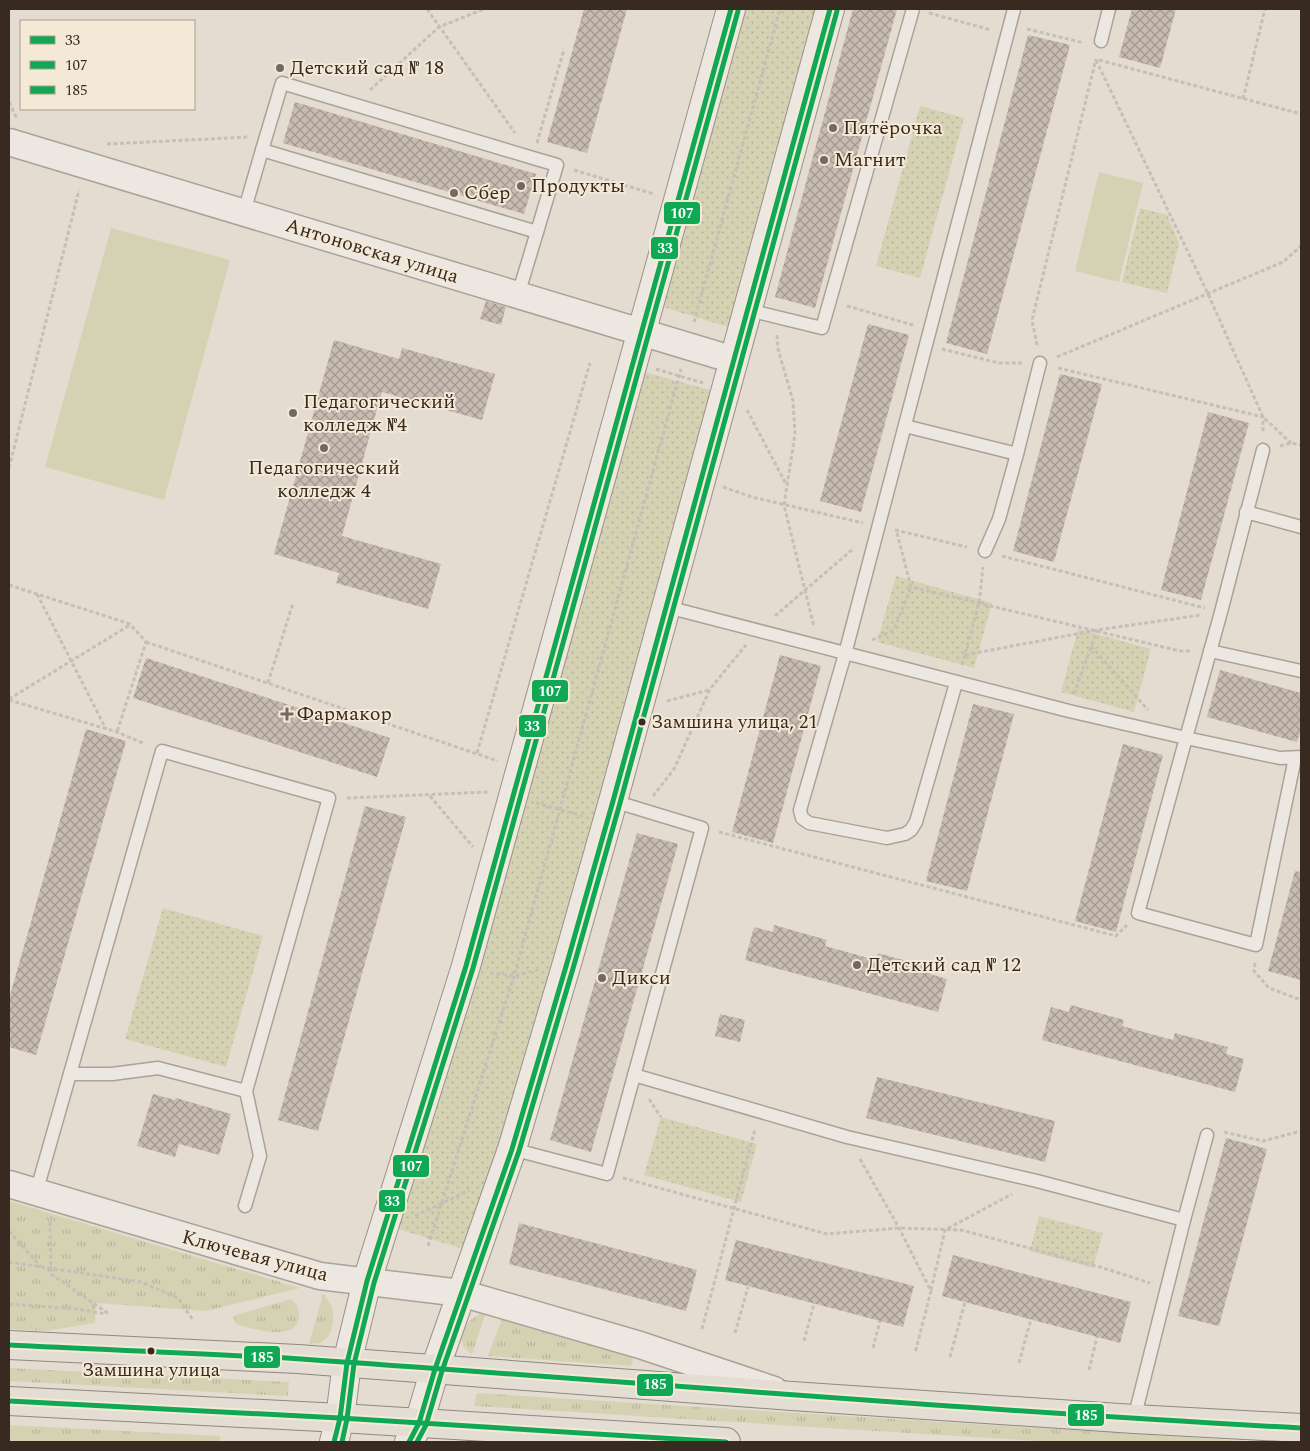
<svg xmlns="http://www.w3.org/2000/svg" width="1310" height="1451" viewBox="0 0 1310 1451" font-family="Spectral,serif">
  <defs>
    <pattern id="grass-tufts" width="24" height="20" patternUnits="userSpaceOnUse" patternTransform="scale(1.25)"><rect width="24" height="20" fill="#d5d2b3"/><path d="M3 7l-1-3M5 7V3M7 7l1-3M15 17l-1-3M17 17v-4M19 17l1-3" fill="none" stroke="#b8b49a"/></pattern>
    <pattern id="park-dots" width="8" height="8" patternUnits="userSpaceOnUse" patternTransform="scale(1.25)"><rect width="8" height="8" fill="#d5d2b3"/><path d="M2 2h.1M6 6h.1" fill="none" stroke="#b8b49a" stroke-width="1.8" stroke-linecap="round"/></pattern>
    <pattern id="building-cross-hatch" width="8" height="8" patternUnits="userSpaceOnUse" patternTransform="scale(1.25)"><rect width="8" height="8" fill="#c8bbb1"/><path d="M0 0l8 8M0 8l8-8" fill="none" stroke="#a39890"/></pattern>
  </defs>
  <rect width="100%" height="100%" fill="#e4dcd0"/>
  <g fill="url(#grass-tufts)">
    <path d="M9 1201 300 1288 206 1311 96 1303 95 1323 46 1331 9 1329Z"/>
    <path d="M323 1294C325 1297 328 1300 330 1303 336 1315 334 1336 321 1342 317 1344 312 1344 309 1344Z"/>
    <path d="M291 1299C297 1304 300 1309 299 1317 296 1343 252 1329 236 1324L233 1316Z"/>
    <path d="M486 1312 472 1354C450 1341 466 1317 486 1312Z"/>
    <path d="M503 1316 632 1358 633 1362 630 1366 488 1356Z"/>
    <path d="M9 1368 289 1382 288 1396 9 1381Z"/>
    <path d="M477 1393 1263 1442H1053L474 1406Z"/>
    <path d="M9 1425 221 1436 219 1442H9Z"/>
  </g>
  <g fill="url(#park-dots)">
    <path d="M746 9H816L728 327 663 307Z"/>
    <path d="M920 106 964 118 920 278 876 266Z"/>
    <path d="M1140 208 1167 215 1179 243 1167 293 1122 282Z"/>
    <path d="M645 372 713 391 551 974 500 1144 463 1249 398 1229 483 959Z"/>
    <path d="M896 576 992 603 974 668 877 642Z"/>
    <path d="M1078 629 1151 649 1134 712 1061 692Z"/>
    <path d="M163 908 263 936 226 1067 125 1039Z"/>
    <path d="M661 1117 757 1144 741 1202 644 1175Z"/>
    <path d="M1039 1216 1103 1233 1093 1268 1030 1251Z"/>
  </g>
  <g fill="#d5d2b3">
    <path d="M1099 172 1143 183 1119 282 1075 271Z"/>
    <path d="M111 228 230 260 164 500 45 467Z"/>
  </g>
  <g fill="url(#building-cross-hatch)">
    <path d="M584 9H627L587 153 547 142Z"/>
    <path d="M853 9H897L815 308 775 297Z"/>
    <path d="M1132 9H1176L1160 68 1119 57Z"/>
    <path d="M1028 35 1070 45 987 354 946 343Z"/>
    <path d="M295 102 536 174 524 214 283 143Z"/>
    <path d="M486 301 506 307 501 325 480 319Z"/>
    <path d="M868 324 909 335 861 512 820 501Z"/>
    <path d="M334 340 399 359 402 348 495 374 482 420 382 392 375 416 342 536 441 564 428 609 336 583 339 573 274 554Z"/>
    <path d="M1060 374 1102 384 1054 562 1013 551Z"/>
    <path d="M1208 412 1249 423 1201 600 1161 590Z"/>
    <path d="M780 655 821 666 773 843 732 832Z"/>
    <path d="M146 658 390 738 377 777 133 698Z"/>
    <path d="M1220 670 1301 693V729L1297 742 1207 717Z"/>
    <path d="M973 704 1014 714 967 891 926 881Z"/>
    <path d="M86 729 126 741 36 1055 9 1047V999Z"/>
    <path d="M1123 744 1163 755 1116 932 1075 921Z"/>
    <path d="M365 806 406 817 318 1131 278 1120Z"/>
    <path d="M637 833 678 844 591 1152 550 1140Z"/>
    <path d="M1295 871 1301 872V980L1268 971Z"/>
    <path d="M774 925 827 940 825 946 876 960 878 953 931 968 930 974 947 979 938 1012 745 960 754 927 773 932Z"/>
    <path d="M1071 1005 1124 1020 1122 1026 1173 1040 1175 1033 1228 1047 1226 1054 1244 1059 1235 1092 1042 1040 1051 1007 1069 1012Z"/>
    <path d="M720 1014 745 1020 740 1042 715 1036Z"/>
    <path d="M877 1077 1055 1121 1045 1162 866 1118Z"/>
    <path d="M153 1094 175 1100 176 1098 231 1114 219 1155 179 1144 175 1157 137 1146Z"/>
    <path d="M1226 1138 1267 1149 1219 1326 1178 1316Z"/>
    <path d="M519 1223 697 1270 686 1311 509 1264Z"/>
    <path d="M736 1240 914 1286 903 1327 725 1280Z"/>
    <path d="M953 1255 1131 1302 1120 1343 942 1296Z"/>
  </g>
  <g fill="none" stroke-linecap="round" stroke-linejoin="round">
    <g stroke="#aaa299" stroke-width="15">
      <g id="lane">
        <path d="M1101 41 1109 9"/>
        <path d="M262 150 282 83 533 158 557 165 537 232"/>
        <path d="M244 212 262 150 537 232 518 295"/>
        <path d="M748 310 822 328 913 9"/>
        <path d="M905 426 1017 454 999 519 985 551"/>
        <path d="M1017 454 1040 363"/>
        <path d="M1246 512 1301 527"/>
        <path d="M667 607 1069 711 1186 738 1221 612 1263 450"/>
        <path d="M1210 651 1301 671"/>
        <path d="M956 683 916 822 911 830 905 834 887 838 809 823 802 818 800 810 845 654 1014 9"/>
        <path d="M1295 758 1256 945 1138 913 1186 738 1280 758 1301 757"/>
        <path d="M70 1074H112L158 1068 246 1091 260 1156 245 1206"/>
        <path d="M634 1075 847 1137 1037 1181 1184 1220"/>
        <path d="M512 1149 607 1174 702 828 613 801"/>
        <path d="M36 1193 162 751 329 798 246 1091"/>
        <path d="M1134 1419 1184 1220 1207 1135"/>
      </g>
    </g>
    <g stroke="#aaa299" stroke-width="29">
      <g id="street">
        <path d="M9 142 734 360"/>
        <path d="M9 1184 320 1276 461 1293 640 1345 774 1390"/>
      </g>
    </g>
    <g stroke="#9a9188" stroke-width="30">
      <g id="secondary">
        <path d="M334 1442 340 1418 347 1363 367 1281 466 966 731 9"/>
        <path d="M409 1442 419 1423 435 1369 512 1149 567 963 613 801 830 9"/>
      </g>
    </g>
    <g stroke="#8f8780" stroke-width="30">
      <g id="primary">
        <path d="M9 1345 298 1359 792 1396 1134 1419 1301 1428"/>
        <path d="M9 1401 340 1418 726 1442"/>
      </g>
    </g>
    <g stroke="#c5bfb8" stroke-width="3" stroke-dasharray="4 2.5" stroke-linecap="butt">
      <path d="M427 9 515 133"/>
      <path d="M929 13 991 30"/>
      <path d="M1027 29 1084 43"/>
      <path d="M1096 60 1208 294 1263 417 1291 443"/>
      <path d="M1099 60 1301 114"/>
      <path d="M370 90 439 27 484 9"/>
      <path d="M1243 99 1265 9"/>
      <path d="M9 102 17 119"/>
      <path d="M537 143 564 49"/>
      <path d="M107 144 249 137"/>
      <path d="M574 170 654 194"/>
      <path d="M847 306 913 325"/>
      <path d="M694 322 780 9"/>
      <path d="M777 335 778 349 793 401 795 434 784 505 814 627"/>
      <path d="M1037 345 1032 320 1096 59"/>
      <path d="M942 349 999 363H1022"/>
      <path d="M1057 357 1283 262 1301 246"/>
      <path d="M1058 368 1263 417V432"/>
      <path d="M656 369 703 383"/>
      <path d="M747 410 786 484"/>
      <path d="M1280 446 1291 443 1301 445"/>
      <path d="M9 468 79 190"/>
      <path d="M723 487 752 497 863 523"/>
      <path d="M895 530 967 547"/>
      <path d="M897 533 911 587 1180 651H1192"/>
      <path d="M1002 556 1205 608"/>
      <path d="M9 585 130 624 146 642 117 732"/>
      <path d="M37 594 106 729"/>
      <path d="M775 616 854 548"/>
      <path d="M872 640 894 630 911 587"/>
      <path d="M146 642 498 761"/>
      <path d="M1091 646 1148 710"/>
      <path d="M965 655 1097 630 1201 615"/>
      <path d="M962 665 979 603 983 567"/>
      <path d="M268 683 293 603"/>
      <path d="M1074 694 1097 630"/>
      <path d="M9 699 130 625"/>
      <path d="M9 700 117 732 145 744"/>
      <path d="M667 701 709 690"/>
      <path d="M477 753 590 363"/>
      <path d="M430 796 473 847"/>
      <path d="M653 796 674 769 710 689 746 645"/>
      <path d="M347 798 488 792"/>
      <path d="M536 803 583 816"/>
      <path d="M719 832 1116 936 1127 925"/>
      <path d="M1255 963 1254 971 1269 988 1301 1000"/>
      <path d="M490 973 514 976 538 970"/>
      <path d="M649 1099 661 1117"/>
      <path d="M1224 1132 1263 1141 1301 1131"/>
      <path d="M860 1159 899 1228 931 1291 915 1353"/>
      <path d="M623 1178 827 1234 899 1228 961 1230 1100 1267 1150 1283"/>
      <path d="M415 1216 470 1190"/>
      <path d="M50 1222 51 1274 109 1314"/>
      <path d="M9 1231 41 1267"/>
      <path d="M428 1246 514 976 681 369"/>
      <path d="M9 1262 141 1282 178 1298 193 1320"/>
      <path d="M931 1290 945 1230 1012 1194"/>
      <path d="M9 1304 77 1309 106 1314"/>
      <path d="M702 1329 755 1129"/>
      <path d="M735 1333 748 1287"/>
      <path d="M804 1341 814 1304"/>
      <path d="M873 1348 880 1321"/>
      <path d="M950 1357 965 1302"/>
      <path d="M1019 1363 1031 1319"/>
      <path d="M1089 1370 1097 1337"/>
    </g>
    <use href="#lane" stroke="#ece8e1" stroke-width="12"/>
    <use href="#street" stroke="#ece8e1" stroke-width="26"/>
    <use href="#secondary" stroke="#ece8e1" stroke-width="28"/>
    <use href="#primary" stroke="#e4ddd3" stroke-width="28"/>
    <g stroke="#f4e9d7" stroke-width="9">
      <g id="bus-1">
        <path d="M334 1442 340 1418 347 1363 367 1281 466 966 731 9"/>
        <path d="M409 1442 419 1423 435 1369 512 1149 567 963 613 801 830 9"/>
      </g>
    </g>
    <g stroke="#f4e9d7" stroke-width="9">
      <g id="bus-2">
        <path d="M342 1442 347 1419 354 1364 374 1283 473 968 738 11"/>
        <path d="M417 1442 426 1425 442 1371 519 1151 574 965 620 803 837 11"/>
      </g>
    </g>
    <g stroke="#f4e9d7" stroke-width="9">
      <g id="bus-3">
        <path d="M9 1345C106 1350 204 1353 301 1359 635 1382 967 1410 1301 1428"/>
        <path d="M9 1401 340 1418 726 1442"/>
      </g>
    </g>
    <use href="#bus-1" stroke="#10a855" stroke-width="5"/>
    <use href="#bus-2" stroke="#10a855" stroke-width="5"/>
    <use href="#bus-3" stroke="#10a855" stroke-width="5"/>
  </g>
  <g fill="#75685e" stroke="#f4e9d7" stroke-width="2">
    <circle cx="280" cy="68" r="5"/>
    <circle cx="833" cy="128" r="5"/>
    <circle cx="824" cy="160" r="5"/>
    <circle cx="521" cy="186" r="5"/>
    <circle cx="454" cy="193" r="5"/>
    <circle cx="293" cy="413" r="5"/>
    <circle cx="324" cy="448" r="5"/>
    <path d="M284.5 706.5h5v5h5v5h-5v5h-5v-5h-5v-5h5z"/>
    <circle cx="857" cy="965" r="5"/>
    <circle cx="602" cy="978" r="5"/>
  </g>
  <g fill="#392a21" stroke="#f4e9d7" stroke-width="2">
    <circle cx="642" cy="722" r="4.5"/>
    <circle cx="151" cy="1351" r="4.5"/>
  </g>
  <g text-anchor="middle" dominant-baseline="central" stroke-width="4" stroke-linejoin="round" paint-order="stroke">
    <g font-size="19" fill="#392a21" stroke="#f4e9d7" text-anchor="start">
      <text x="651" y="722">Замшина улица, 21</text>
      <text x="151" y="1370" text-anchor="middle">Замшина улица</text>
    </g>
    <g font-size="20" fill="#392a21" stroke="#f4e9d7" text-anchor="start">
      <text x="290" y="68">Детский сад № 18</text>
      <text x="843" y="128">Пятёрочка</text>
      <text x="834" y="160">Магнит</text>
      <text x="531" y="186">Продукты</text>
      <text x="464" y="193">Сбер</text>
      <text x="303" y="402">Педагогический<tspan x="303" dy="23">колледж №4</tspan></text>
      <text x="324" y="468" text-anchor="middle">Педагогический<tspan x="324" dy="23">колледж 4</tspan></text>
      <text x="297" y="714">Фармакор</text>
      <text x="867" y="965">Детский сад № 12</text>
      <text x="612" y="978">Дикси</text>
    </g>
    <g font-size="20" fill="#392a21" stroke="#f4e9d7">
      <text transform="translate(372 251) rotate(17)">Антоновская улица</text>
      <text transform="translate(255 1256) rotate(15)">Ключевая улица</text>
    </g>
  </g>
  <g stroke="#f4e9d7" stroke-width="2">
    <rect x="663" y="201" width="38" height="24" rx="5" fill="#10a855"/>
    <rect x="650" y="236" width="29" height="24" rx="5" fill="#10a855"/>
    <rect x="531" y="679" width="38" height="24" rx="5" fill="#10a855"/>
    <rect x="518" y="714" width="29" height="24" rx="5" fill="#10a855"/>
    <rect x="392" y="1154" width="38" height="24" rx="5" fill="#10a855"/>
    <rect x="378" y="1189" width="28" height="24" rx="5" fill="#10a855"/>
    <rect x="243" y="1345" width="38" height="24" rx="5" fill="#10a855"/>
    <rect x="636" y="1373" width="38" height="24" rx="5" fill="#10a855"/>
    <rect x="1067" y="1403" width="38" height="24" rx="5" fill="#10a855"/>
  </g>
  <g font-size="14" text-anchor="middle" font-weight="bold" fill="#fff">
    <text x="682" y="218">107</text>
    <text x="665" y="253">33</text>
    <text x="550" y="696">107</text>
    <text x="532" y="731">33</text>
    <text x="411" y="1171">107</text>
    <text x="392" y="1206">33</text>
    <text x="262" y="1362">185</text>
    <text x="655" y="1389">185</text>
    <text x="1086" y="1420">185</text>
  </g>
  <rect width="1310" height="1451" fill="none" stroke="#392a21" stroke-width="20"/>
  <rect x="20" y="20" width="175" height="90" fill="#f4e9d7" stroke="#a99d8e"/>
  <rect x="30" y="36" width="25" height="8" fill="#10a855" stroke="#a99d8e"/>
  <text x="65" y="45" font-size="15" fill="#392a21">33</text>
  <rect x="30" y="61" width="25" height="8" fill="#10a855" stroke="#a99d8e"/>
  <text x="65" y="70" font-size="15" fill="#392a21">107</text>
  <rect x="30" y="86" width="25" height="8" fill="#10a855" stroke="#a99d8e"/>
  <text x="65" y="95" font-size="15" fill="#392a21">185</text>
</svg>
